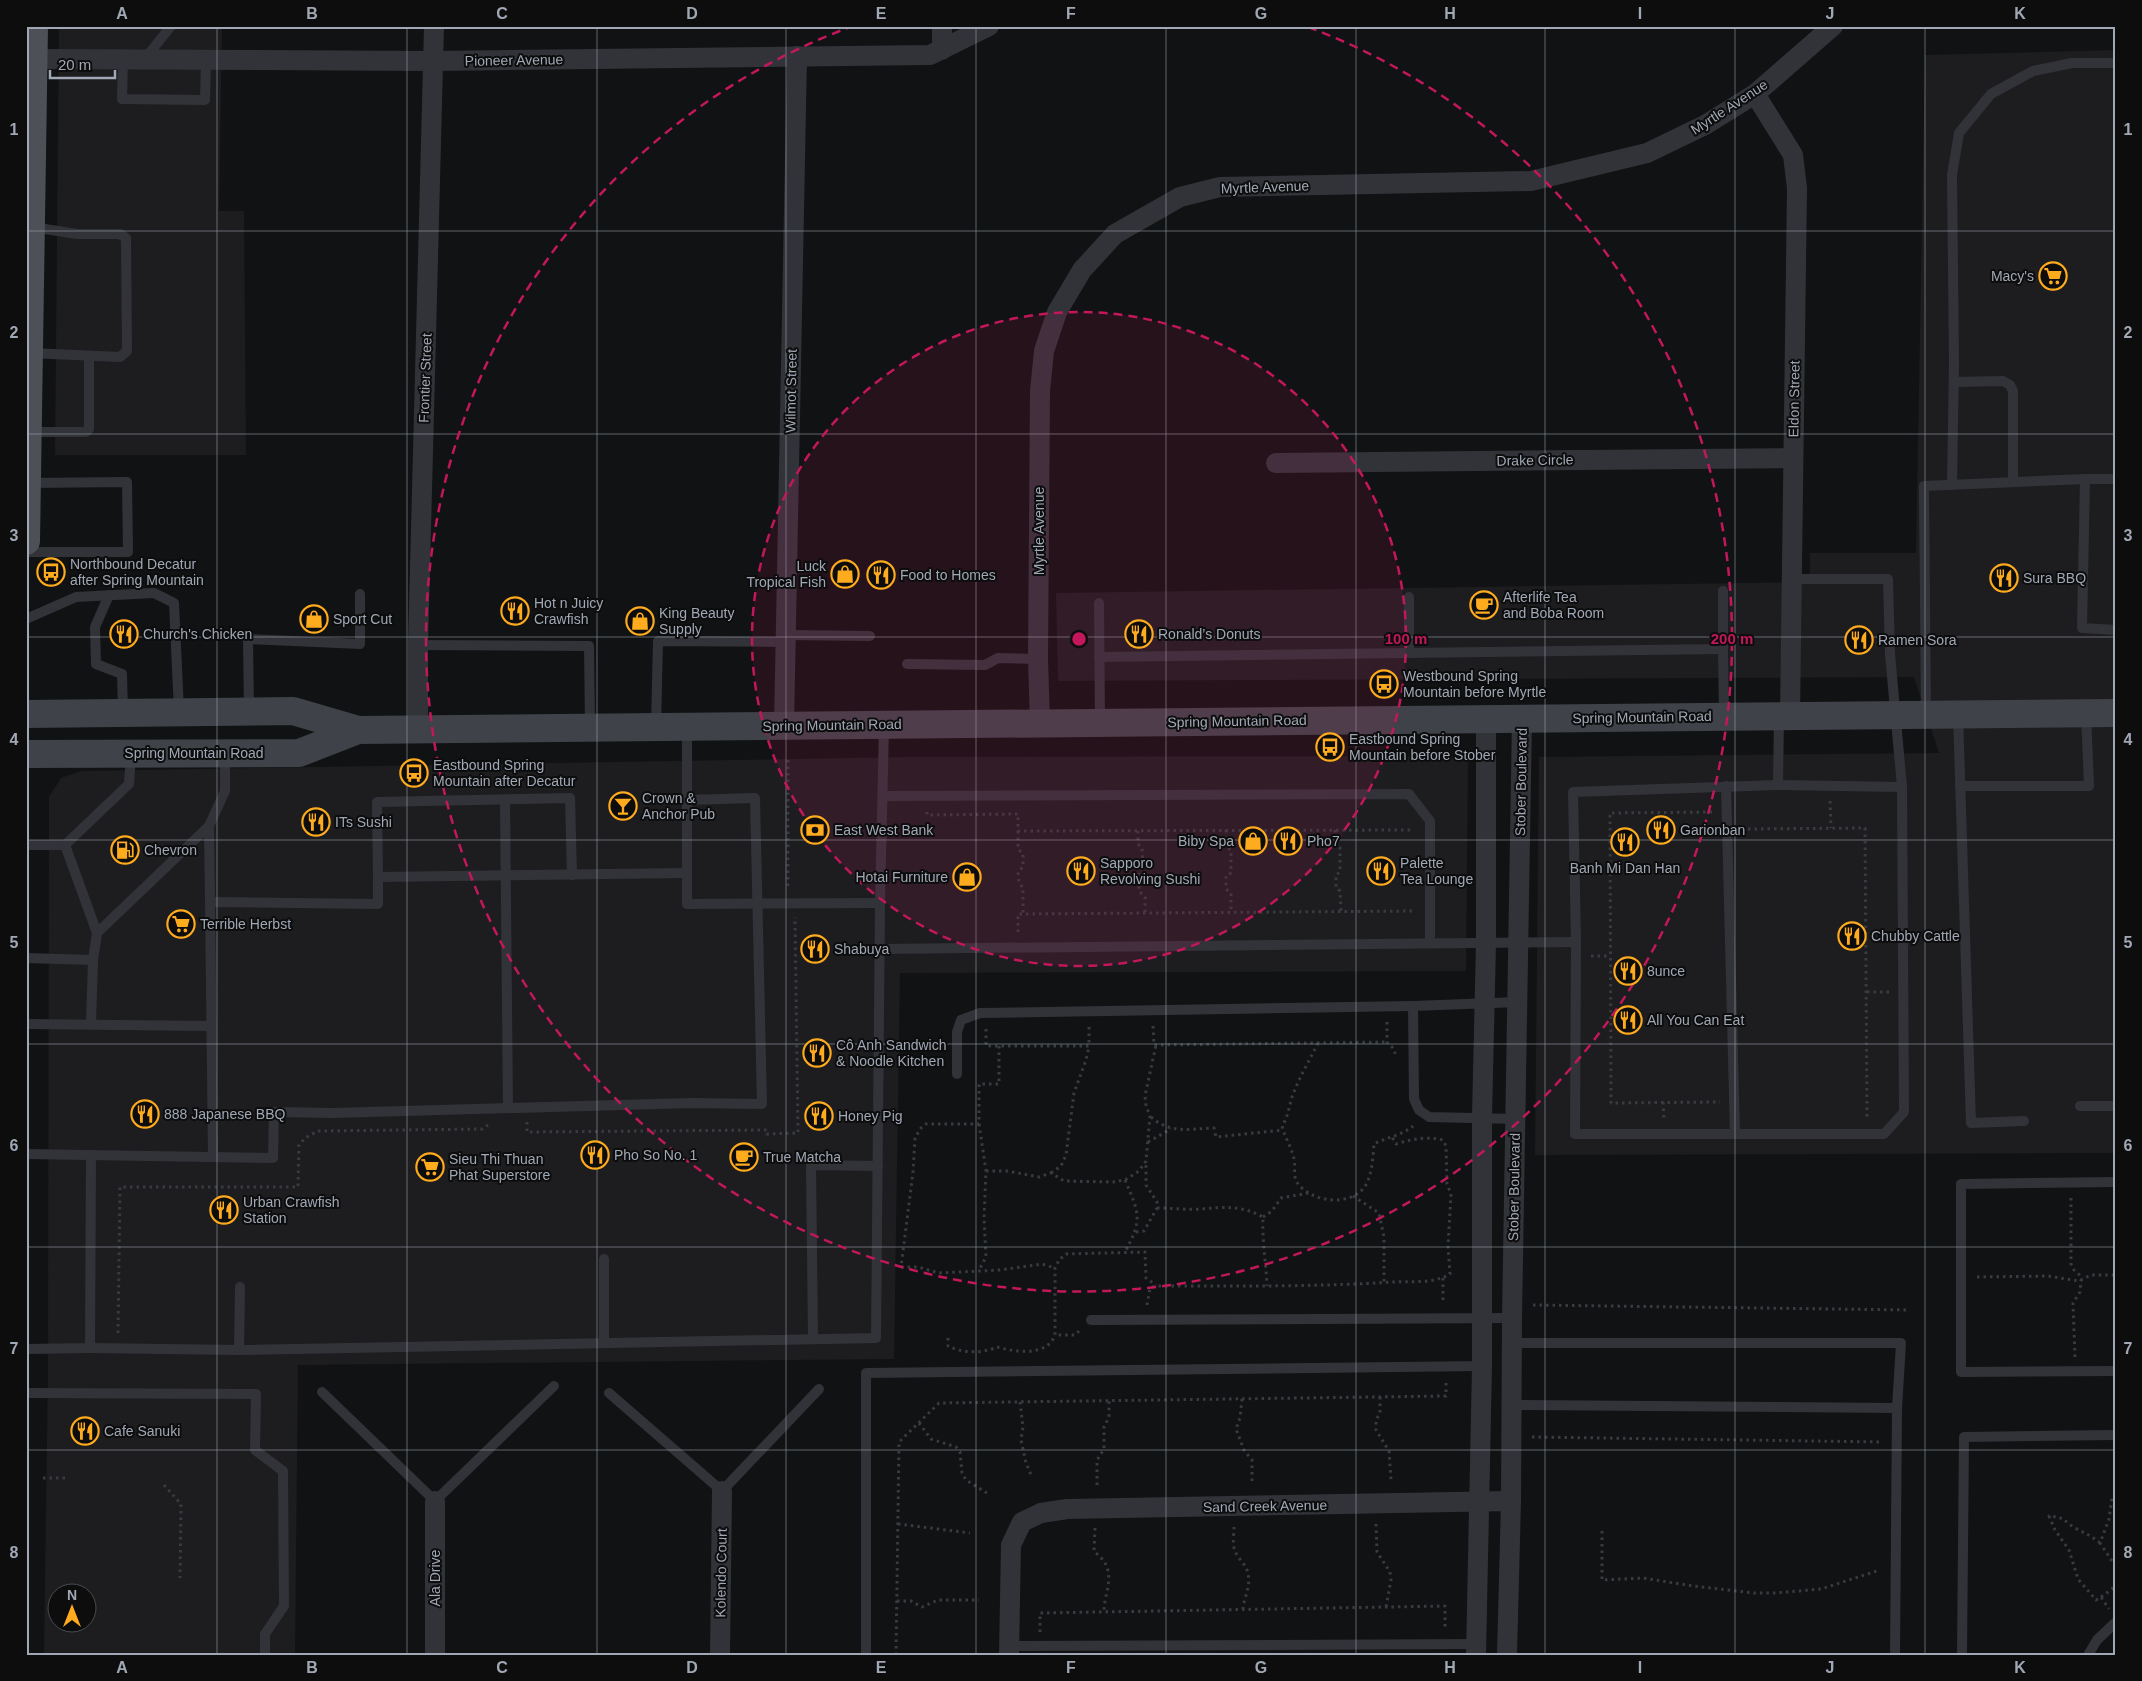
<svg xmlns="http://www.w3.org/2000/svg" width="2142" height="1681" viewBox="0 0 2142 1681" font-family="Arial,sans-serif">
  <rect width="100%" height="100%" fill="#111213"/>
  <g fill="#1d1d20" fill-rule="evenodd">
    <path d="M59 26H222L219 211H244L246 455H55Z"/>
    <path d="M2116 50V1153L1535 1155 1539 757 1939 753 1914 677 1058 681 1056 593 1810 582V553H1916L1925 55Z"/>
    <path d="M1468 756 1466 971 900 973 894 1359 298 1365 295 1655H44L48 1365 49 797 61 778 81 771 909 757ZM58 1594H88V1624H58Z"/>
  </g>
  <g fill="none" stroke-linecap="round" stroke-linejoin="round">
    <g stroke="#383b40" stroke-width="3" stroke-dasharray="2.5 4" stroke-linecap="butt">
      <path d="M788 760V887H791"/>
      <path d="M1830 801 1831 828"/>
      <path d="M927 812V815L1018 814V831L1414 830"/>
      <path d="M1712 812 1610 813 1611 1103 1720 1102"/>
      <path d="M1748 829 1865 828 1867 1120"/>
      <path d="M1226 830V847L1231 850V873L1226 876V889L1231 893V912"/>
      <path d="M1335 830V844L1340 848V872L1336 875V888L1340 891 1341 911"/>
      <path d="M1018 831V849L1023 854V867L1018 872 1019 882 1023 888V914"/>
      <path d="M1138 831V844L1142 848 1143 867 1139 871V891L1145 897V913"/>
      <path d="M1018 932V914L1416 911"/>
      <path d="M1591 956H1610"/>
      <path d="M1867 992H1889"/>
      <path d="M1387 1022V1042L1394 1049 1396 1057"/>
      <path d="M1153 1026 1154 1045 1387 1042"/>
      <path d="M986 1029V1046H1089V1027"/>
      <path d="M1318 1043C1309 1061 1299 1078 1292 1097 1289 1107 1288 1117 1282 1126 1285 1138 1292 1148 1294 1159 1296 1169 1292 1177 1299 1185 1314 1202 1347 1206 1363 1189 1372 1179 1373 1157 1374 1144 1387 1137 1401 1136 1413 1126"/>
      <path d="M999 1046V1084H979V1124H926L921 1128 915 1138 913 1172 901 1267H918L939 1273 1000 1270 1042 1264 1055 1268"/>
      <path d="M1663 1102 1664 1119"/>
      <path d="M1151 1117C1170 1134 1189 1129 1214 1128L1216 1137 1283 1130"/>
      <path d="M527 1122V1132L767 1130V1134L798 1133 795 917"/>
      <path d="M979 1124 986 1171 984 1218 986 1257 979 1270"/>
      <path d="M1148 1142 1171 1129"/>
      <path d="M986 1171H1007L1039 1177 1051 1173 1064 1181 1113 1182 1125 1180 1139 1171 1146 1161 1150 1116 1146 1106 1145 1096 1156 1045"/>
      <path d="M1051 1173 1061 1166 1066 1155 1074 1093 1086 1060 1089 1046"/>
      <path d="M1125 1180C1139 1213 1143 1219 1125 1252"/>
      <path d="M1353 1196 1379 1213 1384 1237V1283"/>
      <path d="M2071 1198V1264L2074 1270 2083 1278"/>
      <path d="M1157 1208C1172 1208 1187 1210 1201 1209 1226 1207 1240 1205 1263 1217 1262 1240 1266 1263 1267 1286"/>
      <path d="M1263 1217 1272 1211 1281 1198 1309 1193"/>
      <path d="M1136 1232 1144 1231 1157 1208V1202L1146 1185V1161"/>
      <path d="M1977 1277 2048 1276 2079 1281 2091 1275H2116"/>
      <path d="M1443 1278V1303"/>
      <path d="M1147 1305 1150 1288 1156 1286C1236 1286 1315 1287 1394 1282 1413 1281 1433 1284 1450 1274L1448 1246 1451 1194 1447 1184 1446 1146 1443 1140C1426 1136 1412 1139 1396 1144L1392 1137"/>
      <path d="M1533 1305 1910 1310"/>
      <path d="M1079 1331 1075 1335H1055V1268L1059 1260 1066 1254 1145 1252 1146 1278 1156 1285"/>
      <path d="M118 1333 120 1187H298L299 1145 305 1138 318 1131 482 1129 488 1125"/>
      <path d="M948 1338V1346C962 1353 982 1354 997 1347 1015 1352 1047 1357 1055 1335"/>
      <path d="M2075 1357 2073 1303 2080 1292 2081 1280"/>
      <path d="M1380 1397V1413L1376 1420V1430L1389 1451 1391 1480"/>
      <path d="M1242 1399 1240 1418 1236 1429 1244 1450 1252 1460V1482"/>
      <path d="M1020 1402 1023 1427 1021 1440 1026 1463 1032 1477"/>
      <path d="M919 1423 931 1439 956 1447 960 1452 962 1473 966 1480 990 1495"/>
      <path d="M1532 1437 1883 1442"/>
      <path d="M43 1478H67"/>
      <path d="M164 1485 181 1504 180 1578"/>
      <path d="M1097 1485V1460L1104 1449V1427L1109 1417V1401"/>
      <path d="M2116 1494 2112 1498 2109 1519 2100 1543 2116 1567"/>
      <path d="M898 1524 970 1533"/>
      <path d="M1376 1524 1377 1552 1390 1572 1391 1580 1386 1607"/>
      <path d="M1234 1527C1234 1534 1232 1544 1235 1551 1238 1559 1247 1565 1248 1574 1251 1586 1244 1597 1243 1609"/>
      <path d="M1095 1528 1094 1551C1098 1555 1103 1559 1105 1563 1114 1579 1104 1595 1104 1611"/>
      <path d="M1602 1531V1580L1643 1578 1693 1586 1754 1593H1775L1821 1589 1880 1570"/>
      <path d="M2100 1543C2092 1536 2084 1533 2075 1528 2062 1520 2067 1518 2049 1516L2055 1530 2069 1550 2078 1579 2096 1600 2101 1597 2109 1609"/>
      <path d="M2101 1597 2112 1589 2116 1582"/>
      <path d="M897 1601H911L922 1607 938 1600H979"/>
      <path d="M1040 1632V1613L1445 1606V1630"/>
      <path d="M896 1655 899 1442 939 1403 1446 1396V1382"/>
    </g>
    <g stroke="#323339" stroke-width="10">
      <path d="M123 60 122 99 205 100 206 60"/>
      <path d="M144 60 171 26"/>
      <path d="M30 353 120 357 127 351 126 238 120 234H77L32 227"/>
      <path d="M1954 382 2003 381 2010 385 2013 391V482"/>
      <path d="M28 432H86L89 429V356"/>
      <path d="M2116 479H2085L2082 628 2116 630"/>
      <path d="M1952 485 1954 363 1952 175 1959 133 1991 94 2033 71 2072 63H2116"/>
      <path d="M26 552H128L127 482 28 483"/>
      <path d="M109 595 95 627 96 664 122 674 123 711"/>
      <path d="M1409 597V652"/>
      <path d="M1099 603 1100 721"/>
      <path d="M26 619 76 597 154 593 174 603 179 711"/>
      <path d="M786 635 870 636"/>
      <path d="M418 645 589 646 590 726"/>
      <path d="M1723 649 1724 715"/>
      <path d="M1099 657 1723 649V591"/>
      <path d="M907 664 985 665 998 658 1038 659"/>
      <path d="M249 711 248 639 360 644V594"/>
      <path d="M1926 714 1924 486 2085 479"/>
      <path d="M1958 715 1971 1123 2024 1121"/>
      <path d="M1779 717 1778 785 1902 787"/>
      <path d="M656 726 658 641 786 642"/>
      <path d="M687 728V904L880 903"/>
      <path d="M1778 785 1573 792 1576 942 1575 1134H1884L1904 1112 1902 787 1890 654 1888 579H1790"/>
      <path d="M1726 786 1735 1134"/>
      <path d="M1960 786H2089L2086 714"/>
      <path d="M883 796 1409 794 1430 821V943"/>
      <path d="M505 800 508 1108"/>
      <path d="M26 845H65L129 784 131 755"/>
      <path d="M65 845 97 933"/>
      <path d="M378 877 377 802 570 798 572 875"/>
      <path d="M210 902 209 826 225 791V754"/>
      <path d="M880 949 1576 942"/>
      <path d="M26 958 93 960 91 1024"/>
      <path d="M93 960 97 933 209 826"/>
      <path d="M1413 1006 1414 1099 1419 1110 1429 1117 1515 1119"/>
      <path d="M26 1024 211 1026"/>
      <path d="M957 1074V1032L961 1020 980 1013 1413 1006 1518 1002"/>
      <path d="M2080 1106H2116"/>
      <path d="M26 1154 273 1158 274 1112 333 1113 692 1103 762 1104 755 798 687 800"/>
      <path d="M213 1157 210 902 378 904V877L686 873"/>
      <path d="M2116 1182 1961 1184V1372L2116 1371"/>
      <path d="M604 1259V1343"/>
      <path d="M1091 1320 1512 1318"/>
      <path d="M813 1338 811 1165 878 1166"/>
      <path d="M1512 1343H1901L1897 1408 1512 1405"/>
      <path d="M90 1348 239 1350 240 1287"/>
      <path d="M26 1349 90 1348 91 1155"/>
      <path d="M239 1350 876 1338 880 903 884 726"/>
      <path d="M322 1392 435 1501 554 1386"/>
      <path d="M26 1393 256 1394 255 1450 283 1471 284 1606 265 1634V1655"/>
      <path d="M609 1393 722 1491 819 1389"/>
      <path d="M1009 1646 1477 1644"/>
      <path d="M866 1655V1373L1482 1366"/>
      <path d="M1895 1655 1897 1408"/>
      <path d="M1962 1655 1964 1437 2116 1435"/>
      <path d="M2088 1655 2097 1640 2116 1622"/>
    </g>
    <g stroke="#323339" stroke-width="20">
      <path d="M942 50V26"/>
      <path d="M33 59 434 61 930 55 989 26"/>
      <path d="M1755 94 1793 155 1797 188 1790 716"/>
      <path d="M1276 463 1793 458"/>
      <path d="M1040 723 1038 659 1040 391 1044 351 1057 312 1082 270 1115 234 1180 197 1220 187 1531 181 1647 153 1705 125 1755 94 1833 26"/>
      <path d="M784 726 797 56"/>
      <path d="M418 729V645L434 26"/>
      <path d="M435 1501V1655"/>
      <path d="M720 1655 722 1491"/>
      <path d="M1009 1655 1011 1545 1022 1522 1041 1513 1067 1509 1511 1501"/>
      <path d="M1476 1655 1482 1366V1117L1486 943V719"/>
      <path d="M1507 1655 1511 1501 1512 1318 1522 718"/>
    </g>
    <g stroke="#404249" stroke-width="28">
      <path d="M26 714 293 711 358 730 2116 713"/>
      <path d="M26 754 299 753 358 730"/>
    </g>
    <path stroke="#4e5058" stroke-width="28" d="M26 541 34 26"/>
  </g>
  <path fill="none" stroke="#a1a8b5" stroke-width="1" stroke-opacity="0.55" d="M217 26V1655M407 26V1655M597 26V1655M786 26V1655M976 26V1655M1166 26V1655M1356 26V1655M1545 26V1655M1735 26V1655M1925 26V1655M26 231H2116M26 434H2116M26 637H2116M26 840H2116M26 1044H2116M26 1247H2116M26 1450H2116"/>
  <circle cx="1079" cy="639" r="327" fill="#c2185b" fill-opacity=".12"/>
  <g fill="none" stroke="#c2185b" stroke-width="2.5" stroke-dasharray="9 6">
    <circle cx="1079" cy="639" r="327"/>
    <path d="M1308 27A653 653 0 1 1 850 27"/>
  </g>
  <defs>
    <g id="supermarket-ring" transform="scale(1.4375)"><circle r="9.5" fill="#0d0d0e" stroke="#ffab1e" stroke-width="1.5"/><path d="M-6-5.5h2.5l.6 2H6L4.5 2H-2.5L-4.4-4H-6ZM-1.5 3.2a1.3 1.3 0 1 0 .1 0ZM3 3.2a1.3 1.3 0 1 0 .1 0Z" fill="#ffab1e"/></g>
    <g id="bus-ring" transform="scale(1.4375)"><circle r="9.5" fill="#0d0d0e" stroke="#ffab1e" stroke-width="1.5"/><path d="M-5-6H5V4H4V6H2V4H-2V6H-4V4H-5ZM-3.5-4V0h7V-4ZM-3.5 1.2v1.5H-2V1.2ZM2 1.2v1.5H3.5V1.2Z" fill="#ffab1e"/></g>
    <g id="shop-ring" transform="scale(1.4375)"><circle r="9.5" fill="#0d0d0e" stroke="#ffab1e" stroke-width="1.5"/><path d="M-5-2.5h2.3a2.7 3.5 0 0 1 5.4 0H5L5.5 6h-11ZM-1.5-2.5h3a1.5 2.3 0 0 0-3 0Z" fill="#ffab1e"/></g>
    <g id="restaurant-ring" transform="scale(1.4375)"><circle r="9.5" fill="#0d0d0e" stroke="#ffab1e" stroke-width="1.5"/><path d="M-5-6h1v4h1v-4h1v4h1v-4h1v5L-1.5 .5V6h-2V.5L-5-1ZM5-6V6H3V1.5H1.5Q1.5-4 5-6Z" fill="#ffab1e"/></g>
    <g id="cafe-ring" transform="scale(1.4375)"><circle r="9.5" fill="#0d0d0e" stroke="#ffab1e" stroke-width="1.5"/><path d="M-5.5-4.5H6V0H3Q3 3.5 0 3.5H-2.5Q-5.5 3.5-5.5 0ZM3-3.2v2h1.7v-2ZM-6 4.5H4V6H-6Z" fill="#ffab1e"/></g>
    <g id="bar-ring" transform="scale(1.4375)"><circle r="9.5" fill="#0d0d0e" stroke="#ffab1e" stroke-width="1.5"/><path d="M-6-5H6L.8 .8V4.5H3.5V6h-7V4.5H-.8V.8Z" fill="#ffab1e"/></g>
    <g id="bank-ring" transform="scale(1.4375)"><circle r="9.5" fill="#0d0d0e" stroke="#ffab1e" stroke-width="1.5"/><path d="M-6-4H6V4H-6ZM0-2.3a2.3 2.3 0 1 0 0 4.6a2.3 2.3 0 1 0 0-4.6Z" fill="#ffab1e"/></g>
    <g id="fuel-ring" transform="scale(1.4375)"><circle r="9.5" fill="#0d0d0e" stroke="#ffab1e" stroke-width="1.5"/><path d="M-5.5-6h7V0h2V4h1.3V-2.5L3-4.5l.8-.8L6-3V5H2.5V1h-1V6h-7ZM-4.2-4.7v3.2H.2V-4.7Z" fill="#ffab1e"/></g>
  </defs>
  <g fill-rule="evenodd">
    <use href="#supermarket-ring" x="2053" y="276"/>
    <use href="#bus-ring" x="51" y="572"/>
    <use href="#shop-ring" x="845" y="574"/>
    <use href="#restaurant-ring" x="881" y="575"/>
    <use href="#restaurant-ring" x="2004" y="578"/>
    <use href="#cafe-ring" x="1484" y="605"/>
    <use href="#restaurant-ring" x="515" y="611"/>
    <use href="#shop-ring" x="314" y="619"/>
    <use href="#shop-ring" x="640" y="621"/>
    <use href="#restaurant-ring" x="124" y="634"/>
    <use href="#restaurant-ring" x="1139" y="634"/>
    <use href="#restaurant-ring" x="1859" y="640"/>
    <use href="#bus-ring" x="1384" y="684"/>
    <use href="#bus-ring" x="1330" y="747"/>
    <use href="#bus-ring" x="414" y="773"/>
    <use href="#bar-ring" x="623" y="806"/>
    <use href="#restaurant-ring" x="316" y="822"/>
    <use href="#bank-ring" x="815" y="830"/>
    <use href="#restaurant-ring" x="1661" y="830"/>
    <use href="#shop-ring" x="1253" y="841"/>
    <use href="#restaurant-ring" x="1288" y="841"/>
    <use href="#restaurant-ring" x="1625" y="842"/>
    <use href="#fuel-ring" x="125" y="850"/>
    <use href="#restaurant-ring" x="1081" y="871"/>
    <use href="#restaurant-ring" x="1381" y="871"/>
    <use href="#shop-ring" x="967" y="877"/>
    <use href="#supermarket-ring" x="181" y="924"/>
    <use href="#restaurant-ring" x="1852" y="936"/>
    <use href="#restaurant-ring" x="815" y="949"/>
    <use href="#restaurant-ring" x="1628" y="971"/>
    <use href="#restaurant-ring" x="1628" y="1020"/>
    <use href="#restaurant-ring" x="817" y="1053"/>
    <use href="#restaurant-ring" x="145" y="1114"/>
    <use href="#restaurant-ring" x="819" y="1116"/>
    <use href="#restaurant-ring" x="595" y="1155"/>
    <use href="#cafe-ring" x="744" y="1157"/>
    <use href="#supermarket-ring" x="430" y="1167"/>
    <use href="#restaurant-ring" x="224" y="1210"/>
    <use href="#restaurant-ring" x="85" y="1431"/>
  </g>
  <g text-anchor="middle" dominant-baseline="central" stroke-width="4" stroke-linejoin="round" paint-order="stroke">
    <g font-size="14" fill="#a1a8b5" stroke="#0d0d0e">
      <text transform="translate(514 60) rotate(-1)">Pioneer Avenue</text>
      <text transform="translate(1729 107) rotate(-33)">Myrtle Avenue</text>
      <text transform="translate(1265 187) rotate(-2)">Myrtle Avenue</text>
      <text transform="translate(425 378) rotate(-88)">Frontier Street</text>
      <text transform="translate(791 391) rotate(-89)">Wilmot Street</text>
      <text transform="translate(1794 399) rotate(-89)">Eldon Street</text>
      <text transform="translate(1535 460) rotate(-1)">Drake Circle</text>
      <text transform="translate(1039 531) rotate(-90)">Myrtle Avenue</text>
      <text transform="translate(1642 717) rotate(-1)">Spring Mountain Road</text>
      <text transform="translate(1237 721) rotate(-1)">Spring Mountain Road</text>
      <text transform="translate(832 725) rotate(-1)">Spring Mountain Road</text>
      <text x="194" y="753">Spring Mountain Road</text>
      <text transform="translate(1521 782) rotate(-89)">Stober Boulevard</text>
      <text transform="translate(1514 1187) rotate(-89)">Stober Boulevard</text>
      <text transform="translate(1265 1506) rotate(-1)">Sand Creek Avenue</text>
      <text transform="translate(721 1573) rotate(-89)">Kolendo Court</text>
      <text transform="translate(435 1578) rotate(-90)">Ala Drive</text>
    </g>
    <g font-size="14" fill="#a1a8b5" stroke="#0d0d0e" text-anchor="start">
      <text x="2034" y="276" text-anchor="end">Macy's</text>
      <text x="70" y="564">Northbound Decatur<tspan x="70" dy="16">after Spring Mountain</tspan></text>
      <text x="826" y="566" text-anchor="end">Luck<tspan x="826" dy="16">Tropical Fish</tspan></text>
      <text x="900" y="575">Food to Homes</text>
      <text x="2023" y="578">Sura BBQ</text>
      <text x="1503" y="597">Afterlife Tea<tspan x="1503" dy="16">and Boba Room</tspan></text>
      <text x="534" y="603">Hot n Juicy<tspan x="534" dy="16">Crawfish</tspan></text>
      <text x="659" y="613">King Beauty<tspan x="659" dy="16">Supply</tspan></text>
      <text x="333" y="619">Sport Cut</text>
      <text x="143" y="634">Church's Chicken</text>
      <text x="1158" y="634">Ronald’s Donuts</text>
      <text x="1878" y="640">Ramen Sora</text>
      <text x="1403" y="676">Westbound Spring<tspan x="1403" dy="16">Mountain before Myrtle</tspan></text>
      <text x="1349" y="739">Eastbound Spring<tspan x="1349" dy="16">Mountain before Stober</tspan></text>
      <text x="433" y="765">Eastbound Spring<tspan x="433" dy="16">Mountain after Decatur</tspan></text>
      <text x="642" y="798">Crown &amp;<tspan x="642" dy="16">Anchor Pub</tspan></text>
      <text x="335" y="822">ITs Sushi</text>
      <text x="834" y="830">East West Bank</text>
      <text x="1680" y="830">Garionban</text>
      <text x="1234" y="841" text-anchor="end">Biby Spa</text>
      <text x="1307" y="841">Pho7</text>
      <text x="144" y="850">Chevron</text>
      <text x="1100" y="863">Sapporo<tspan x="1100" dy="16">Revolving Sushi</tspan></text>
      <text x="1400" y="863">Palette<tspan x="1400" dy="16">Tea Lounge</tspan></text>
      <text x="1625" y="868" text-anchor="middle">Banh Mi Dan Han</text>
      <text x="948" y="877" text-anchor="end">Hotai Furniture</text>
      <text x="200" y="924">Terrible Herbst</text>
      <text x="1871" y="936">Chubby Cattle</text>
      <text x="834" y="949">Shabuya</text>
      <text x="1647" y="971">8unce</text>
      <text x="1647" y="1020">All You Can Eat</text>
      <text x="836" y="1045">Cô Anh Sandwich<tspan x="836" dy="16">&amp; Noodle Kitchen</tspan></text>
      <text x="164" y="1114">888 Japanese BBQ</text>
      <text x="838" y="1116">Honey Pig</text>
      <text x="614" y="1155">Pho So No. 1</text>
      <text x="763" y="1157">True Matcha</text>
      <text x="449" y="1159">Sieu Thi Thuan<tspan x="449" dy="16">Phat Superstore</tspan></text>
      <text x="243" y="1202">Urban Crawfish<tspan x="243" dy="16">Station</tspan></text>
      <text x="104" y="1431">Cafe Sanuki</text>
    </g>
  </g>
  <circle cx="1079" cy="639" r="8" fill="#c2185b" stroke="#0d0d0e" stroke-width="2.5"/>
  <g font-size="15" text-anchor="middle" font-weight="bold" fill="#c2185b" stroke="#0d0d0e" stroke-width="4" stroke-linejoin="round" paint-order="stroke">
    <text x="1406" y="644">100 m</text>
    <text x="1732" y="644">200 m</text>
  </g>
  <rect width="2142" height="1681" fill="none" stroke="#0d0d0e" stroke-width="55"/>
  <g transform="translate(72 1608)"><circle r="24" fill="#0d0d0e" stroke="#484b51"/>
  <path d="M0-4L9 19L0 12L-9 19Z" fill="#ffab1e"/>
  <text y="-8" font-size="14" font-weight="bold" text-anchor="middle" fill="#a1a8b5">N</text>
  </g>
  <path d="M50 70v8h65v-8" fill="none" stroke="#a1a8b5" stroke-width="2.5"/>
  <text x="58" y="70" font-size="15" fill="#a1a8b5" stroke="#0d0d0e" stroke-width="4" paint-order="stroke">20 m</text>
  <rect x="28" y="28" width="2086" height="1626" fill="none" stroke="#a1a8b5" stroke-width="2"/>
  <g font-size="16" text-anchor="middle" font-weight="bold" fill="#a1a8b5">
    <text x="122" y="19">A</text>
    <text x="312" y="19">B</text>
    <text x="502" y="19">C</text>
    <text x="692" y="19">D</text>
    <text x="881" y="19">E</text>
    <text x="1071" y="19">F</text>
    <text x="1261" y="19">G</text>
    <text x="1450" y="19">H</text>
    <text x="1640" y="19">I</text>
    <text x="1830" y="19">J</text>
    <text x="2020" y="19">K</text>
    <text x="14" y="135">1</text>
    <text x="2128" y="135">1</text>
    <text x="14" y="338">2</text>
    <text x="2128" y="338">2</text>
    <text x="14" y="541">3</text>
    <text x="2128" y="541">3</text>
    <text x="14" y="745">4</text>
    <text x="2128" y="745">4</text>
    <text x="14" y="948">5</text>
    <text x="2128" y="948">5</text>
    <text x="14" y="1151">6</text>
    <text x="2128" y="1151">6</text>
    <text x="14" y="1354">7</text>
    <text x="2128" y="1354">7</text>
    <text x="14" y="1558">8</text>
    <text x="2128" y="1558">8</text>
    <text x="122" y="1673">A</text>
    <text x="312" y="1673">B</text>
    <text x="502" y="1673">C</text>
    <text x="692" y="1673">D</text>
    <text x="881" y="1673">E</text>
    <text x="1071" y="1673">F</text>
    <text x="1261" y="1673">G</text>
    <text x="1450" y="1673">H</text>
    <text x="1640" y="1673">I</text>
    <text x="1830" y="1673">J</text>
    <text x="2020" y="1673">K</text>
  </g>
</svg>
